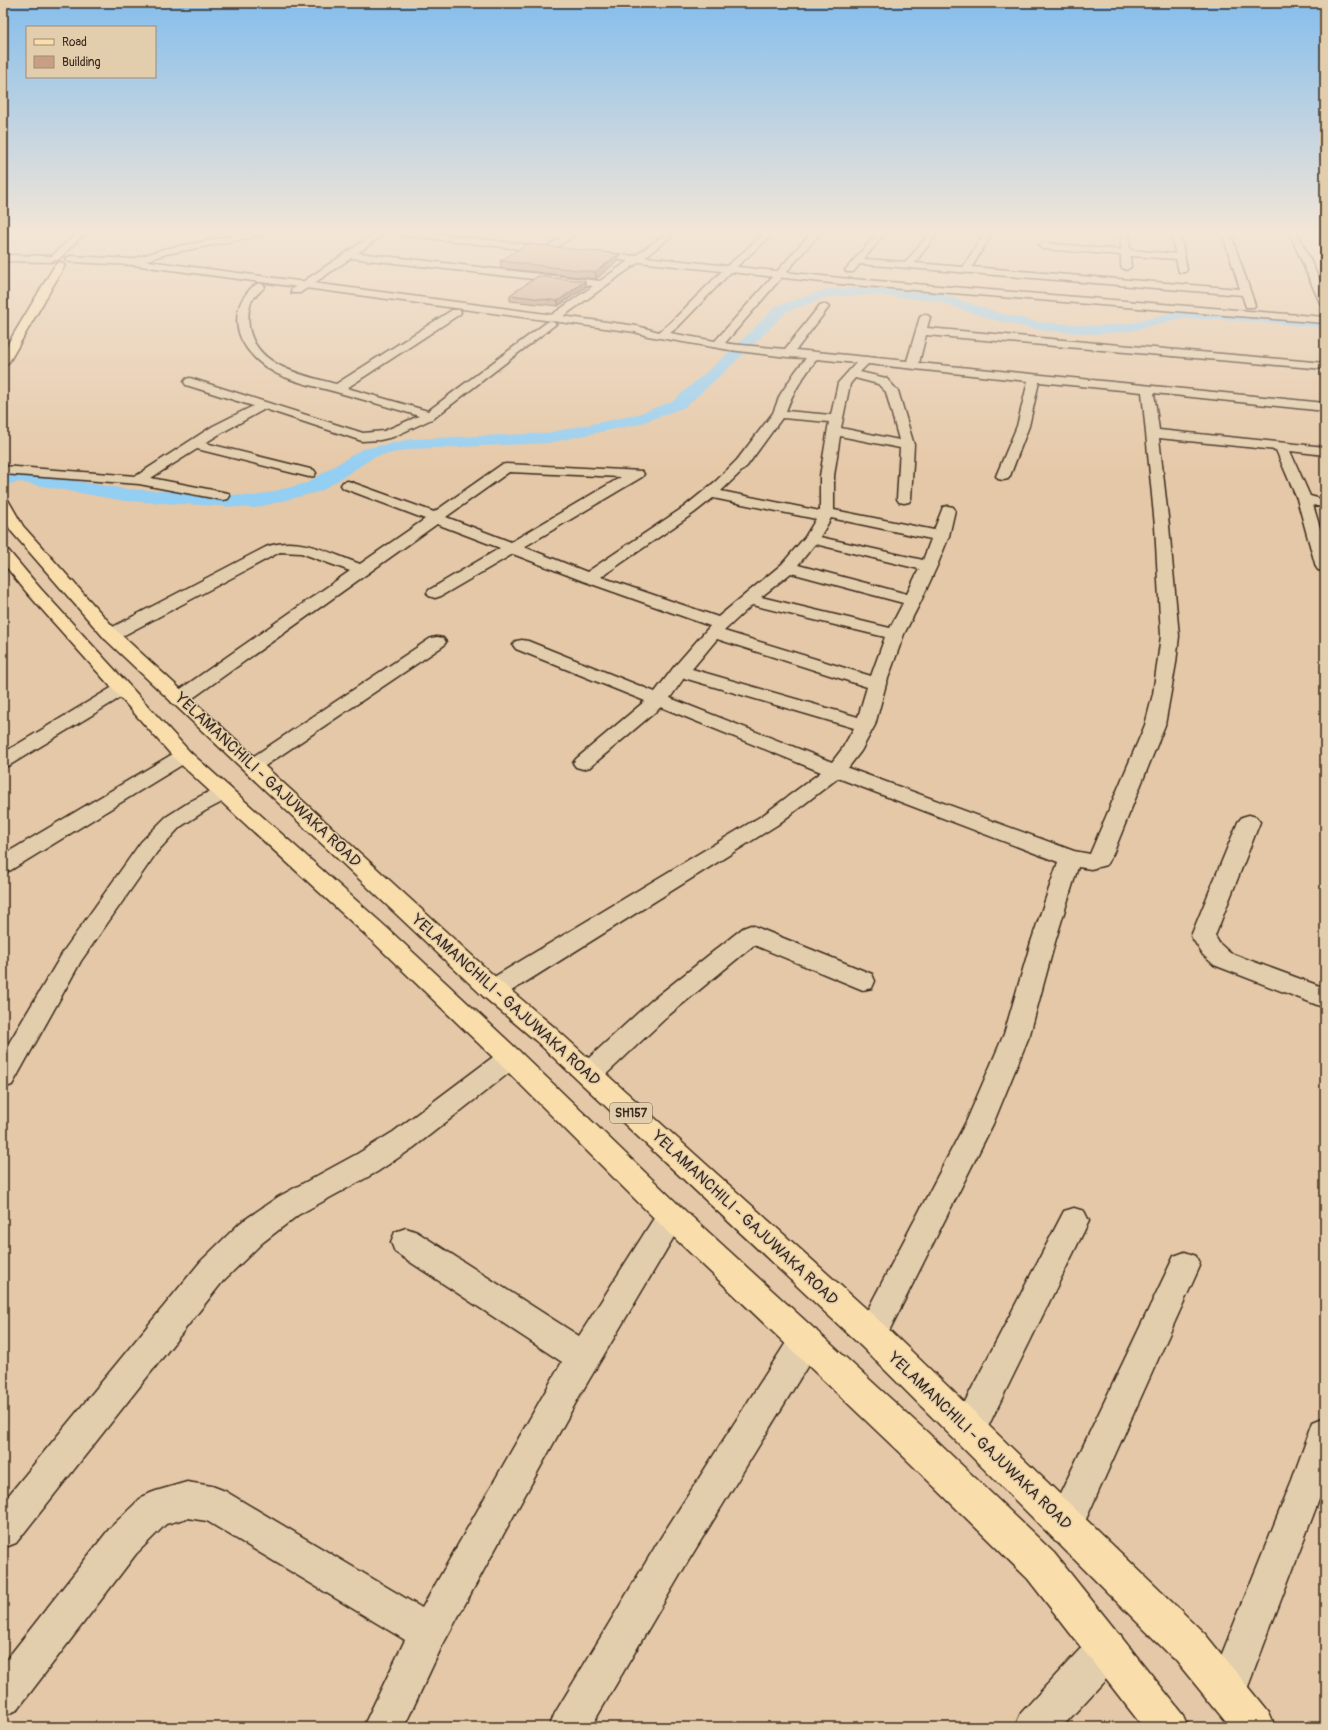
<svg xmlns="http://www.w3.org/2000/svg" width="1328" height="1730" viewBox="0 0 1328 1730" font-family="Pangolin,sans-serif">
  <rect width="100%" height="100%" fill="#e5c8a7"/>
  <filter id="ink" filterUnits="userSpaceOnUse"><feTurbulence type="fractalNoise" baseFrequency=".025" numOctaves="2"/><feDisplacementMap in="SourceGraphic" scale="8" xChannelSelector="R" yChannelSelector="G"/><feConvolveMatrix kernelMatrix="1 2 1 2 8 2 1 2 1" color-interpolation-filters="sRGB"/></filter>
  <g filter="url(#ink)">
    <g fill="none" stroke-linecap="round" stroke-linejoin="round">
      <path fill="#93cef3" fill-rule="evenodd" d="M875 287 939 293 999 313 1039 322 1097 326 1132 323 1177 311H1220L1325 320V328L1220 319H1177L1132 331 1097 334 1039 330 990 319 937 301 875 295 828 297 786 312 744 354 685 407 639 424 547 443 411 449 374 457 321 491 255 508 125 501 19 482 3 485V475L19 472 125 489 255 496 307 483 362 449 368 448 411 439 547 433 635 415 673 401 734 348 776 306 826 289Z"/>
      <g stroke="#3b2a1e" stroke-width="3">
        <g id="minor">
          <path d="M251 232H267L263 235 166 254 133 265 128 262 130 260 164 249Z"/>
          <path d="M377 232H387L358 253 600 281 628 261 589 257 586 256 584 254 586 252 635 256 668 232H677L645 257 840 278 1325 317V323L840 284 639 262 558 320 554 321 549 318 550 316 593 286 351 258 300 293H292L291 291 292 289Z"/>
          <path d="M397 232H422L547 247 569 232H579L556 248 558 250 556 252 553 253 401 235Z"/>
          <path d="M878 232H886L864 259 906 262 930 232H938L915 263 963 267 985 232H993L972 267 1240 289 1222 232H1230L1255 305 1254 307H1246L1242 295 860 264 853 272H847L845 270 847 268Z"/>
          <path d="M1121 232H1129L1130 250 1175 254 1172 232H1180L1187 270 1185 272H1179L1176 259 1130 256 1131 267 1126 270 1121 267V255L1043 249 1039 246 1043 243 1121 250Z"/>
          <path d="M1289 232H1297L1325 292V306L1320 303Z"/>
          <path d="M260 283 265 286C261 292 254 296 251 302 248 310 248 319 249 327 256 367 303 375 336 384L452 310H460L461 312 460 314 347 388 428 411 547 322 551 321 556 324 434 418 393 437 380 440 362 441 265 409 223 432 205 443 314 470 316 473 314 476 309 477 197 449 151 478 228 493 230 496 228 499 223 500 139 484 3 474V466L136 476 213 426 253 406 186 385 184 382 186 379 190 378 363 433 384 431 419 416C393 408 368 401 343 394 323 388 301 384 282 376 256 365 230 338 239 308 241 299 251 285 260 283Z"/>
          <path d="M824 304 829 307 796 350 907 361 920 317 925 314 930 317 927 328 1325 363V369L926 335 919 363 1325 403V411L1154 393 1159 430 1325 447V455L1290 451 1310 496 1325 500V508L1313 505 1325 544V571L1318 570 1316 567 1297 499 1276 450 1159 438 1169 526 1179 636 1176 663 1165 725 1113 854 1106 865 1091 869 1078 867 1055 942 1030 1034 993 1124 882 1345 871 1350 860 1345 855 1334 967 1120 1004 1034 1031 942 1058 862 838 778 777 825 502 997 493 999 484 997 481 990 484 983 763 815 821 772 661 707 590 767 583 769 576 767 573 763 576 759 645 701 516 649 513 645 516 641 522 640 528 641 655 692 674 667 710 626 583 581 513 554 441 596 435 598 429 596 427 593 429 590 500 548 437 524 186 703 179 705 172 703 170 699 172 695 350 571 301 553 280 552 117 639 111 640 105 639 102 635 105 631 266 547C298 535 330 553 360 564L425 519 343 488 341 485 343 482 348 481 434 512 501 465 506 464 642 471 644 474 642 477 524 547 587 572 684 507 716 481 737 460 773 413 780 395 795 372 806 358 787 357 730 350 724 347 726 345 730 344 785 349 820 305ZM817 359 856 363 838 383 831 415 786 411C793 391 804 376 817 359ZM868 364 1028 381 1017 426 996 476 998 479 1003 480 1008 479 1010 476 1029 426 1039 382 1142 392 1155 526 1161 636 1153 694 1145 725 1090 854 1074 851 848 768 861 751 875 725 886 684 904 634 921 601 937 566 949 536 955 510 953 507 948 506 943 507 934 530 834 510V476L840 436 900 448 897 499 899 502 904 503 909 502 911 499 914 445 898 391 886 378 860 372ZM855 378 878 384 886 392 899 440 841 428 850 384ZM782 418 829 422 820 476V511L721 491 747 466ZM509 472 621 477 511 542 446 517ZM713 498 816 519 805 537 782 564 718 617 601 577 694 513ZM831 518 931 539 923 560 820 537ZM815 544 919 569 907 594 798 565ZM791 573 903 603 890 628 761 597ZM752 605 885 637 871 676 724 631ZM717 639 867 687 858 717 692 669ZM684 678 854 728 842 749 832 762 670 698Z"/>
          <path d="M437 637 443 638 446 642 443 646 259 770 252 772 245 770 242 766 245 762 431 638Z"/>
          <path d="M122 684 128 685 131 689 128 693 10 765 3 767V753L116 685Z"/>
          <path d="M183 750 190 752 193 756 190 760 11 870 3 873V855L176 752Z"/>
          <path d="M223 786 230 788 233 793 230 798 205 811 180 827 157 852 81 961 12 1085 3 1088V1053L65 949 141 842 166 817 191 801 216 788Z"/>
          <path d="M1249 815 1256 817 1260 822 1215 936 1219 943 1230 953 1325 988V1008L1214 965 1203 955 1191 936 1238 822 1242 817Z"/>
          <path d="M751 925 872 974 875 981 872 988 863 990 754 945 669 1015 598 1082 589 1085 580 1082 576 1074 580 1066 651 1001 743 928Z"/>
          <path d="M510 1047 519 1051 523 1058 519 1065 413 1148 377 1172 298 1215 262 1243 223 1281 16 1543 3 1548V1502L201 1261 240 1223 278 1197 357 1154 393 1132 501 1051Z"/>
          <path d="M671 1203 681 1207 686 1216 681 1225 580 1395 442 1646 404 1727H363L405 1640 207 1521 187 1518 166 1524 136 1554 17 1710 3 1716V1664L110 1528 143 1496 156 1491 187 1482 212 1486 225 1491 422 1608 562 1362 395 1252 391 1242 395 1232 406 1228 417 1232 579 1336 661 1207Z"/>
          <path d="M1074 1208 1084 1211 1089 1221 981 1441 969 1446 957 1441 952 1429 957 1417 1064 1211Z"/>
          <path d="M1185 1252 1196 1256 1200 1266 1078 1537 1065 1542 1052 1537 1047 1524 1052 1511 1174 1256Z"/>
          <path d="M805 1325 816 1330 821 1341 816 1352 684 1568 591 1727H549L555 1713 658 1542 794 1330Z"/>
          <path d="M1325 1417V1484L1241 1705 1227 1711 1213 1705 1207 1691 1292 1480 1313 1422Z"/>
          <path d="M1107 1630 1121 1635 1126 1649 1121 1663 1062 1727H1015L1021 1713 1093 1635Z"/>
        </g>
      </g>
      <g stroke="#3b2a1e" stroke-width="3">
        <g id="tertiary">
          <path d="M766 232H775L732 271 678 327 670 333 715 341 812 232H821L725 343 734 345 736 347 730 350 648 336 635 332 133 265 70 262 65 259 70 256 133 259 637 326 659 332 670 323 726 267Z"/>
          <path d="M3 255 51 256 56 259 51 262 3 261Z"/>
        </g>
      </g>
      <g stroke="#3b2a1e" stroke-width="3">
        <g id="primary">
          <path d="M78 232H89L81 237 58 260H52L50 258 52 256Z"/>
          <path d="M60 262 65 265 9 362 7 364 3 365V352L55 265Z"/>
          <path d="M3 499 8 500 23 526 117 631 502 983 554 1027 882 1323 1205 1634 1269 1713 1275 1727H1230L1177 1662 860 1345 536 1041 484 997 105 639 11 531 3 517Z"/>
          <path d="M3 548 8 550 40 588 190 752 386 927 519 1051 681 1207 927 1432 1054 1553 1182 1713 1188 1727H1143L1028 1579 903 1456 661 1225 501 1065 370 939 176 760 28 594 3 563Z"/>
        </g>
      </g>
      <use href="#minor" fill="#e2cdac" fill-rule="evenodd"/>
      <use href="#tertiary" fill="#e2cdac" fill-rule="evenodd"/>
      <use href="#primary" fill="#f9deab" fill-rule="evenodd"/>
    </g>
    <g fill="#ad8971" stroke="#3b2a1e">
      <path d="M619 260 596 279 501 268 500 261Z"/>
      <path d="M585 281 586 287 558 306 510 301V295Z"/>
    </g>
    <g fill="#8d6f5c" stroke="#3b2a1e">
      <path d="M619 254V260L596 279 595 272Z"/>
      <path d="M585 281 586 287 558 306V301Z"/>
    </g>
    <g fill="#c99f83" stroke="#3b2a1e">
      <path d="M528 244 619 254 595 272 500 261Z"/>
      <path d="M538 276 585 281 558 301 510 295Z"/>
    </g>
  </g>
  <linearGradient id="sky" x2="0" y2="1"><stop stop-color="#86beec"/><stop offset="0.49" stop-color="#f3e6d7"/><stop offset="1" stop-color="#f3e6d7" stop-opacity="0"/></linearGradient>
  <rect width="1328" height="474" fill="url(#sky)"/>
  <g text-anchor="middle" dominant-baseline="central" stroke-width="3" stroke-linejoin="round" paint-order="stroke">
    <rect fill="#e2cdac" stroke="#6d5b49" stroke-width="1" x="610" y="1103" width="42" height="20" rx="3"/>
    <g font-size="12" font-weight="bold" fill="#3b2a1e">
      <text x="631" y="1113">SH157</text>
    </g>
    <g font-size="16" fill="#3b2a1e" stroke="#e2cdac">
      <text transform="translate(268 780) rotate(43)">YELAMANCHILI - GAJUWAKA ROAD</text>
      <text transform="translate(506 1000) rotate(42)">YELAMANCHILI - GAJUWAKA ROAD</text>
      <text transform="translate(745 1218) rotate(43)">YELAMANCHILI - GAJUWAKA ROAD</text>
      <text transform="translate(980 1441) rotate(44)">YELAMANCHILI - GAJUWAKA ROAD</text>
    </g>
  </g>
  <rect width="1328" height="1730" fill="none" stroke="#e2cdac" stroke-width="16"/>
  <rect x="8" y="8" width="1312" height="1714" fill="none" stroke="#3b2a1e" stroke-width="1.5" filter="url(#ink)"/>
  <rect x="26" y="26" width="130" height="52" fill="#e2cdac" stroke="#9f8c73"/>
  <rect x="34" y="39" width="20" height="6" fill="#f9deab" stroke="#9f8c73"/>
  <text x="62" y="46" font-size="12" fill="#3b2a1e">Road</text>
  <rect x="34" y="56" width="20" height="12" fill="#c99f83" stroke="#9f8c73"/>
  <text x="62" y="66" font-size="12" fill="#3b2a1e">Building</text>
</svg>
